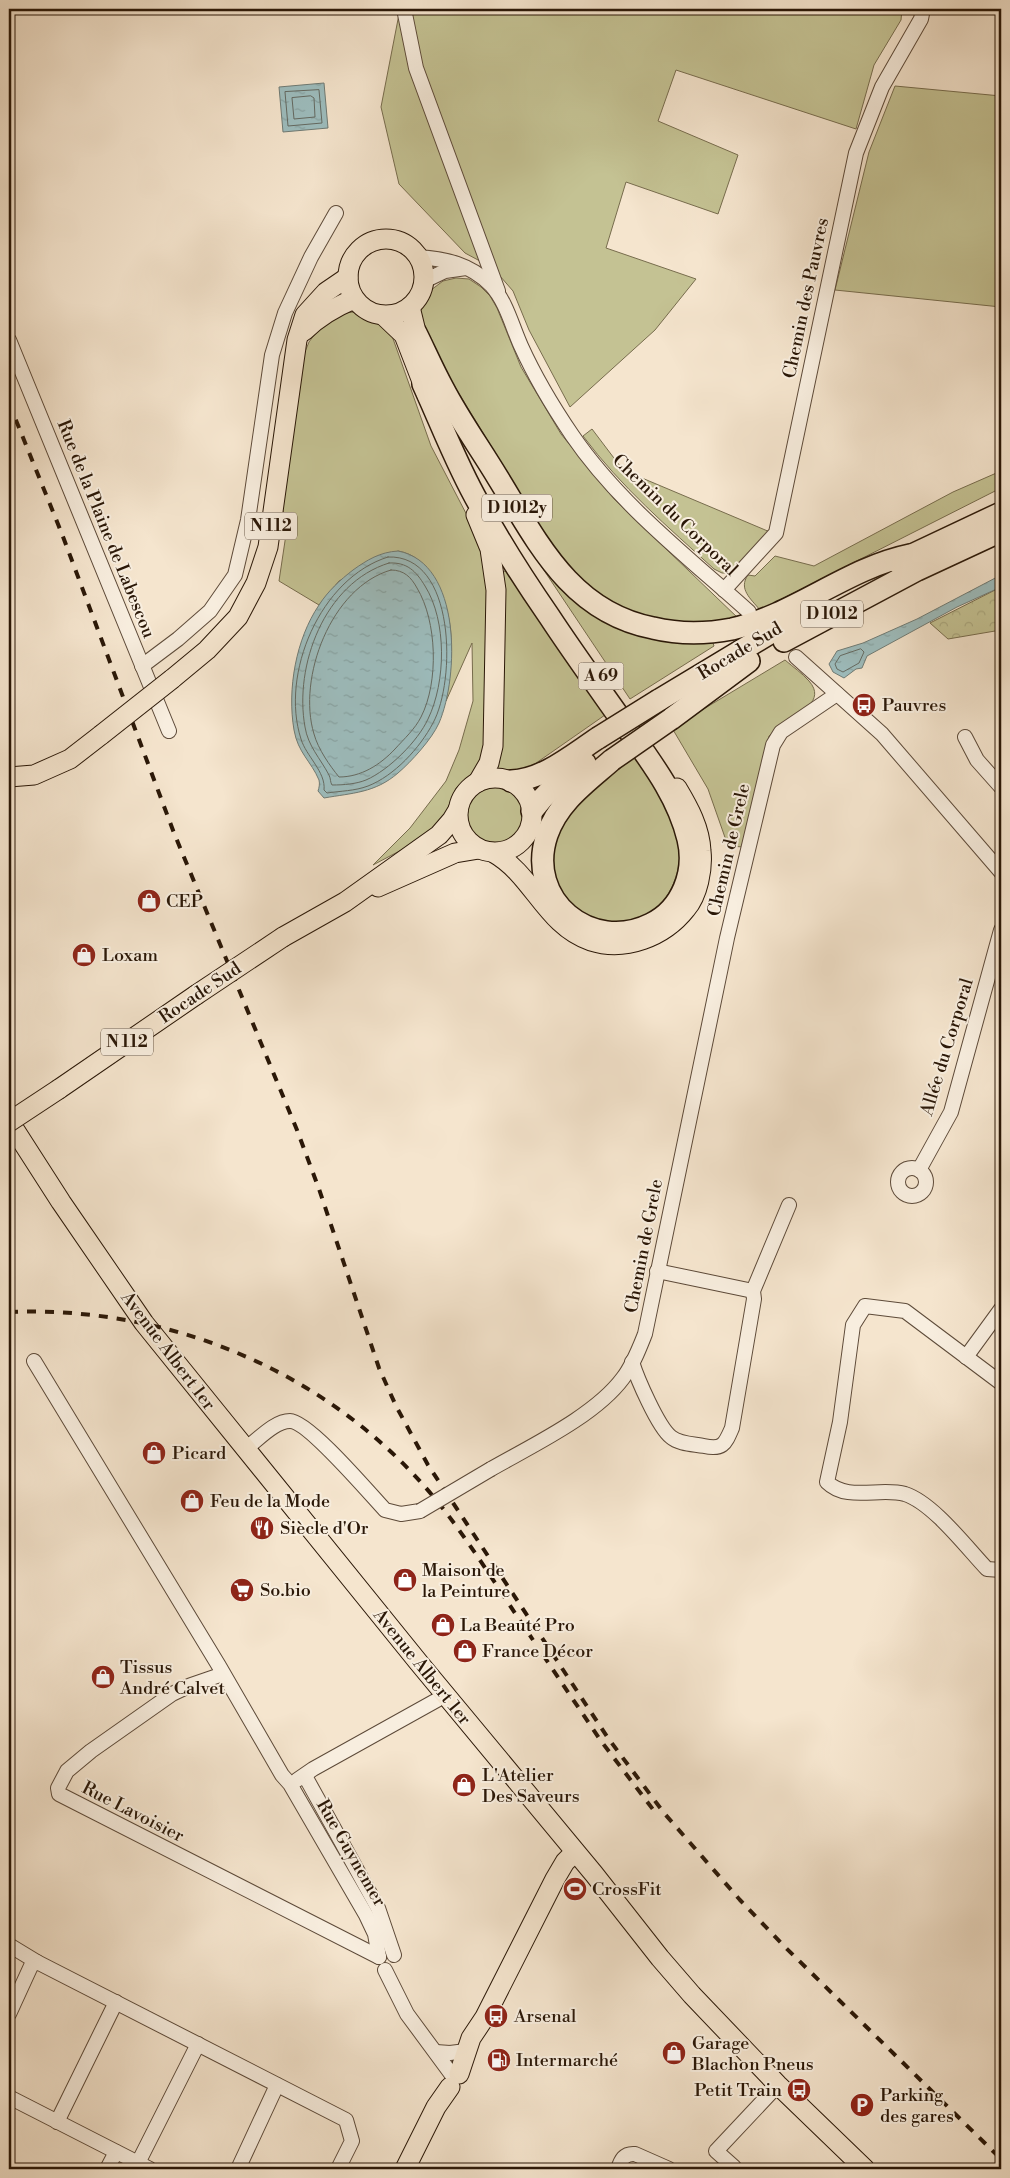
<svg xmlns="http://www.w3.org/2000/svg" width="1010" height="2178" viewBox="0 0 1010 2178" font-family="'Libre Bodoni',serif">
  <defs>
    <pattern id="forest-crowns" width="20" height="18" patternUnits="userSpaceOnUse" patternTransform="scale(1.25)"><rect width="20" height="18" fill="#c4c293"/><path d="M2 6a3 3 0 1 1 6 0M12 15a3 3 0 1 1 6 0" fill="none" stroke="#a9a67d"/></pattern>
    <pattern id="water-ripples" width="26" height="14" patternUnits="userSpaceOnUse" patternTransform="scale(1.25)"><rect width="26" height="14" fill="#9dbdbe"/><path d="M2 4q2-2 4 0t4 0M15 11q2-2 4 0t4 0" fill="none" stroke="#87a2a2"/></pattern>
  </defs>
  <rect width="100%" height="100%" fill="#f5e5ce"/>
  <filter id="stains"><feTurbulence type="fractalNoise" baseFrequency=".004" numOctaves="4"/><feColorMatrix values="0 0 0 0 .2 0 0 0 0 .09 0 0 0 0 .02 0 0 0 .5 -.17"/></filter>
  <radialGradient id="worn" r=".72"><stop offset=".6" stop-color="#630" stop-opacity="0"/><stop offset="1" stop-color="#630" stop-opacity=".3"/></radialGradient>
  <g fill="#c4c293" stroke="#776c4d">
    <path d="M400 9H902L901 20 874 65 856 129 676 70 658 121 738 155 718 214 626 182 606 248 696 279 655 330 570 407 529 330 513 291 493 268 465 253 399 184 381 107Z"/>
    <path d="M895 86 1001 96V307L835 290 869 152Z"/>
    <path d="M456 278 469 279 481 287 490 296 497 308 521 367 561 434 614 499 739 619 707 627 650 618 608 602 577 579 552 546 444 369 422 323 420 310 431 290 443 281Z"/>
    <path d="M354 312 386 328 391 333 431 446 471 523 486 564 489 599 488 749 473 775 464 780 456 788 444 818 426 837 373 865 410 828 446 781 459 750 473 701 472 643 446 701C453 658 457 616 433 578 424 564 415 554 398 551L339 581 319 605 279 581 288 521 280 505 300 364 309 342 320 327 345 313Z"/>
    <path d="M592 429 623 470 770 532 729 573H722L714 569C668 527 621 487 583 436Z"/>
    <path d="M481 470 570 592 712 640 714 646 630 699 507 515Z"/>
    <path d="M1001 471V488L760 610C751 599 738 589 748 575L755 576 775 556 814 566 953 492Z"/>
    <path d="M506 571 605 715 529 768 511 772 497 769 496 765 500 572Z"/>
    <path d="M785 660C793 667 802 673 809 681 827 701 798 714 784 723 779 727 774 732 769 736L744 847 728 846 708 789 672 728Z"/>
    <path d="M632 754C649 780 674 809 679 841 685 872 664 920 628 922 610 924 593 918 576 913L554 882 552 842 568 811Z"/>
    <circle cx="495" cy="815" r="30"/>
  </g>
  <path fill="url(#forest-crowns)" stroke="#776c4d" d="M1001 587V630L948 639 930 623Z"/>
  <g fill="url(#water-ripples)" stroke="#6f7b75">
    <path d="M324 83 328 128 283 132 279 87Z"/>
    <path d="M398 551C462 563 459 677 439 723 432 739 411 762 398 773 375 793 352 793 324 798L318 791C319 788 320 784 319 780 311 761 298 753 294 730 287 689 296 639 319 605 328 591 340 580 353 570 367 560 380 552 398 551Z"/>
    <path d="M1001 575V587L957 607 867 656 862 668 856 669 844 678 833 672 829 664 837 651 863 643 917 619Z"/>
  </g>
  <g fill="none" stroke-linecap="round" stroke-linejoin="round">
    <g stroke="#646a62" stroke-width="1">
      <path d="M319 90 322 123 288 126 285 92Z"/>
      <path d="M311 96 314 98 315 117 294 119 292 98Z"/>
      <path d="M388 557C456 554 456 681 433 723 420 748 394 776 368 786 355 791 340 791 327 793L324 790C326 772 306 756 301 739 280 674 320 578 388 557Z"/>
      <path d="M389 563C407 562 416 571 425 586 447 621 446 682 428 719 418 741 389 770 366 780 356 784 344 785 332 785 330 782 331 779 329 775 320 758 308 746 305 727 294 666 324 583 389 563Z"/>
      <path d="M391 570C404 570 411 577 417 588 437 621 439 682 421 717 415 729 404 739 395 749 380 765 361 777 339 777 330 766 318 749 314 734 297 678 331 587 391 570Z"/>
      <path d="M861 649 864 652 859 663 843 672 837 669 835 664 840 656Z"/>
    </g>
    <g stroke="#5d4a39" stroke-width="16">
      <g id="minor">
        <path d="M404 9 416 68 498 291"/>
        <path d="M418 257C446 259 470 264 491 285 506 301 512 326 521 346 535 377 553 407 572 435 619 504 688 557 749 612"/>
        <path d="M424 281 445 271 466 268"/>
        <path d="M9 340 169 731"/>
        <path d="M724 590 776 533 856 153 882 87 921 19 923 9"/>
        <path d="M796 657 882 734 1001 872"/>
        <path d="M142 666 178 639 210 611 235 575 248 520 272 355 285 313 311 257 336 213"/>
        <path d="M965 737 977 760 1001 787"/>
        <circle cx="912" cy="1182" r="14"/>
        <path d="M919 1170 951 1112 1001 930"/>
        <path d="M657 1271 753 1291"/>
        <path d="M966 1357 1001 1309"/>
        <path d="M34 1361 219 1666 282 1775 290 1784 366 1915 375 1934 379 1957"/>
        <path d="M632 1362C637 1378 658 1427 671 1437 679 1444 694 1444 704 1446 723 1450 725 1444 732 1428L754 1299 753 1291 789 1205"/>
        <path d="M1001 1383 905 1311 865 1306 853 1325 840 1422 827 1482C847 1502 880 1487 905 1494 933 1503 967 1548 987 1569L1001 1570"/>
        <path d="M245 1449C257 1441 274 1421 290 1421 308 1421 370 1494 385 1510L401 1514 420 1511"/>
        <path d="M491 1469C531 1446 595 1416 623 1378 633 1365 639 1349 645 1334L727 938 773 745 781 732 837 694"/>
        <path d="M223 1674 191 1685 172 1694 91 1751 67 1771 58 1788 59 1794 379 1957"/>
        <path d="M305 1776 378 1908 394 1955"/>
        <path d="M297 1780 313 1769 437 1700 444 1694"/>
        <path d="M9 1945 37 1962"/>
        <path d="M385 1970 407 2014 452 2075"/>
        <path d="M9 2014 31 1966 37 1962 346 2120 352 2141 338 2169"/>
        <path d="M436 2052 450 2053 466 2051"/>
        <path d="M9 2097 150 2169"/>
        <path d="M57 2122 116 2002"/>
        <path d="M138 2163 198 2044"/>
        <path d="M107 2169 116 2152"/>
        <path d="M238 2169 277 2085"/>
        <path d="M618 2169C621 2160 624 2153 635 2154L669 2169"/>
        <path d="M733 2169 734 2167 716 2151 778 2085"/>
      </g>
    </g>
    <g stroke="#2a1707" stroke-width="21">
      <g id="major">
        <circle cx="386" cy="277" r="38"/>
        <path d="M410 307 420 348"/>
        <path d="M384 316 404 335 428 397"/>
        <path d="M304 331C319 316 335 307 354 299"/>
        <path d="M476 515 490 549 496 590 493 746 489 763 478 782"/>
        <path d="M172 679 207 650 238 617 256 583 268 547 297 340 305 315 326 292 348 277"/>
        <path d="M9 777 34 775 70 759 101 735"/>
        <circle cx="495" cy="815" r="37"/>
        <path d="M494 853C533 875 546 926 591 941 625 952 664 937 686 909 698 895 703 869 701 851 700 828 689 808 677 788"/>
        <path d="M378 887 455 853 479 849"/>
        <path d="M283 937 345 902 439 835 452 820 458 810"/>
        <path d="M59 1089 196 995"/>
        <path d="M9 1121 61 1202 144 1323 419 1663 594 1874 660 1958 692 1995 778 2085 865 2169"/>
        <path d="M459 2074 471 2038 485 2017 555 1879 565 1862 575 1852"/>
        <path d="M405 2169 436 2107 450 2087"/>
      </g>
    </g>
    <g stroke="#2a1707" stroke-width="24">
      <g id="highway">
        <path d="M416 333C425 351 433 370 443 388 459 419 480 448 498 478 538 543 571 612 653 628 678 634 706 634 732 629 795 615 847 568 910 555"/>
        <path d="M423 384C441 423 457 466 479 504 500 542 524 580 549 616 574 654 601 691 627 728 652 763 678 797 688 839 696 872 682 909 651 924 591 954 525 900 547 835 558 802 587 782 612 760"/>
        <path d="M897 562 1001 513"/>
        <path d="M784 641 917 570 1001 531"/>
        <path d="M659 700 800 615"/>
        <path d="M671 719 749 661"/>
        <path d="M511 781C543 780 572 755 598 738"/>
        <path d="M532 811C547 791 563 778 585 763"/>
      </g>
    </g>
    <use href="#minor" stroke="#f8eedf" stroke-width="14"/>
    <use href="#major" stroke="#f5e5ce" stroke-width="19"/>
    <use href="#highway" stroke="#f5e5ce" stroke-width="21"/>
    <g stroke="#2a1707" stroke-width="4" stroke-dasharray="9 9" stroke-linecap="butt">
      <path d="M9 403 62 534 174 833 297 1130 319 1189 379 1368 396 1406 428 1465 608 1738 664 1813 740 1900 785 1947 1001 2159"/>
      <path d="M9 1312C178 1305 345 1379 448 1515 478 1555 505 1599 533 1640"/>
      <path d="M543 1655 601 1741 658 1816"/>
    </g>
    <g stroke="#5d4a39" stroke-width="16" stroke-linecap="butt">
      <path id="minor-bridge" d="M420 1511 491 1469"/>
    </g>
    <g stroke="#2a1707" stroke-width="21" stroke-linecap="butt">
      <g id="major-bridge">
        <path d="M101 735 172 679"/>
        <path d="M196 995 283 937"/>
        <path d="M9 1122 59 1089"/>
      </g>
    </g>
    <g stroke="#2a1707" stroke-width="24" stroke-linecap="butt">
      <g id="highway-bridge">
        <path d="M598 738 659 700"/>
        <path d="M612 760 671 719"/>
      </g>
    </g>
    <use href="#minor-bridge" stroke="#f8eedf" stroke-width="14"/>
    <use href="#major-bridge" stroke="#f5e5ce" stroke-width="19"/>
    <use href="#highway-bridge" stroke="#f5e5ce" stroke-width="21"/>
  </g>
  <defs>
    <g id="bus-disc" transform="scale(1.25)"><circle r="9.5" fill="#8f2418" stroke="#f8eedf"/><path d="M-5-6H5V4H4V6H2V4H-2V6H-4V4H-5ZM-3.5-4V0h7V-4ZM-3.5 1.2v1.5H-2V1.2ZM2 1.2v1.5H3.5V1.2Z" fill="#fff"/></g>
    <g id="shop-disc" transform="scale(1.25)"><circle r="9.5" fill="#8f2418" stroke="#f8eedf"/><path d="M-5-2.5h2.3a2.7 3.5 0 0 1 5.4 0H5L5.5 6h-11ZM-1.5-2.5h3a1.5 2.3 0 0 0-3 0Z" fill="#fff"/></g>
    <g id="restaurant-disc" transform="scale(1.25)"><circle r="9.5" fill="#8f2418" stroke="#f8eedf"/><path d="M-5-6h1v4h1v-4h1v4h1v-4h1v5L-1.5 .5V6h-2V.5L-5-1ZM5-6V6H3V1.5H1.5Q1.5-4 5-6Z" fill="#fff"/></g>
    <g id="supermarket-disc" transform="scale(1.25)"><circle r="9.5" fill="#8f2418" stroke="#f8eedf"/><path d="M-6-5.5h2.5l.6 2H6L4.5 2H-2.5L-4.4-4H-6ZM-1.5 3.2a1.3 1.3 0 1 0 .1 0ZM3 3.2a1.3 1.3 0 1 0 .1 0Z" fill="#fff"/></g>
    <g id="stadium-disc" transform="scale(1.25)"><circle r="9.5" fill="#8f2418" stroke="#f8eedf"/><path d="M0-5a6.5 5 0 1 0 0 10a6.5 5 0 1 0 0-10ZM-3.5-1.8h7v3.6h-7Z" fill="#fff"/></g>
    <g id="fuel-disc" transform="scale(1.25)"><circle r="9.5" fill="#8f2418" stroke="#f8eedf"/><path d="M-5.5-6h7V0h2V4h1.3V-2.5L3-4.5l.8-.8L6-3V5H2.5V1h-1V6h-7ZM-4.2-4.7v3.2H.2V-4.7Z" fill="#fff"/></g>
    <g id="parking-disc" transform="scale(1.25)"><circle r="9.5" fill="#8f2418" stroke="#f8eedf"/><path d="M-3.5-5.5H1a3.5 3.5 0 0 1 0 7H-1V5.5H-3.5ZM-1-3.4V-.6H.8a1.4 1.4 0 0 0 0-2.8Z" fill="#fff"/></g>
  </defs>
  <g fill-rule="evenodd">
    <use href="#bus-disc" x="864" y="705"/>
    <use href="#shop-disc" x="149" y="901"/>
    <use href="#shop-disc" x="84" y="955"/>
    <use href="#shop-disc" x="154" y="1453"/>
    <use href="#shop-disc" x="192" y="1501"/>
    <use href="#restaurant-disc" x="262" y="1528"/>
    <use href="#shop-disc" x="405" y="1580"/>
    <use href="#supermarket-disc" x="242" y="1590"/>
    <use href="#shop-disc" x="443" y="1625"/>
    <use href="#shop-disc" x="465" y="1651"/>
    <use href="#shop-disc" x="103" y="1677"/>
    <use href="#shop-disc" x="464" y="1785"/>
    <use href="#stadium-disc" x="575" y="1889"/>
    <use href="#bus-disc" x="496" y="2016"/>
    <use href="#shop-disc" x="674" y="2053"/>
    <use href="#fuel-disc" x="499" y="2060"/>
    <use href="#bus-disc" x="799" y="2090"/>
    <use href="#parking-disc" x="862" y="2105"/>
  </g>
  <g text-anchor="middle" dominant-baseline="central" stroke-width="4" stroke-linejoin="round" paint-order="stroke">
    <g fill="#f8eedf" stroke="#685848" stroke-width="1">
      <rect x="482" y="494.5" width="70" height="27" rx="4"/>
      <rect x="245" y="512.5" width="52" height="27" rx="4"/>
      <rect x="801" y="600.5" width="62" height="27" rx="4"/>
      <rect x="578.5" y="662.5" width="45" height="27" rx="4"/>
      <rect x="101" y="1028.5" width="52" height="27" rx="4"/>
    </g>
    <g font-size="16" font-weight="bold" fill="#2a1707">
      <text x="517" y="508">D 1012y</text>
      <text x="271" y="526">N 112</text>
      <text x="832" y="614">D 1012</text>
      <text x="601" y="676">A 69</text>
      <text x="127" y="1042">N 112</text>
    </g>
    <g font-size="18" fill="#2a1707" stroke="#f8eedf">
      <text transform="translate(806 298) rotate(-78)">Chemin des Pauvres</text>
      <text transform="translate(675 515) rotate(44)">Chemin du Corporal</text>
      <text transform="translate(106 529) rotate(68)">Rue de la Plaine de Labescou</text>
      <text transform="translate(740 651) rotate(-31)">Rocade Sud</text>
      <text transform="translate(729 850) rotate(-77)">Chemin de Grele</text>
      <text transform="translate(200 993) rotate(-34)">Rocade Sud</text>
      <text transform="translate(947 1047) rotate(-73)">Allée du Corporal</text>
      <text transform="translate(644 1246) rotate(-79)">Chemin de Grele</text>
      <text transform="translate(168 1351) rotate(53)">Avenue Albert 1er</text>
      <text transform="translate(422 1667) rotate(51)">Avenue Albert 1er</text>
      <text transform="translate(133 1812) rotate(27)">Rue Lavoisier</text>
      <text transform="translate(351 1853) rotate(60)">Rue Guynemer</text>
    </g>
    <g font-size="18" fill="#2a1707" stroke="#f8eedf" text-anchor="start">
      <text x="882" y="705">Pauvres</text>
      <text x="166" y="901">CEP</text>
      <text x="102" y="955">Loxam</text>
      <text x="172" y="1453">Picard</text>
      <text x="210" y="1501">Feu de la Mode</text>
      <text x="280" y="1528">Siècle d'Or</text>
      <text x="422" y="1570">Maison de<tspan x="422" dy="21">la Peinture</tspan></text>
      <text x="260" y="1590">So.bio</text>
      <text x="460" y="1625">La Beauté Pro</text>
      <text x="482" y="1651">France Décor</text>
      <text x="120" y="1667">Tissus<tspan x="120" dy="21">André Calvet</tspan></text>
      <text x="482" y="1775">L'Atelier<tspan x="482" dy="21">Des Saveurs</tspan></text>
      <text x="592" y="1889">CrossFit</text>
      <text x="514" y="2016">Arsenal</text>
      <text x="692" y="2043">Garage<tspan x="692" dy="21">Blachon Pneus</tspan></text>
      <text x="516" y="2060">Intermarché</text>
      <text x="782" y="2090" text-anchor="end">Petit Train</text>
      <text x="880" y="2095">Parking<tspan x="880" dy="21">des gares</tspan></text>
    </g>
  </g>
  <rect width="1010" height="2178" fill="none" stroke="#f5e5ce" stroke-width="30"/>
  <rect x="10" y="10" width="990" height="2158" fill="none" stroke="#2a1707" stroke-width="2.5"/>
  <rect x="15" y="15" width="980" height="2148" fill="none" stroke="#2a1707"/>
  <rect width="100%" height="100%" filter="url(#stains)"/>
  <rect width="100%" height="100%" fill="url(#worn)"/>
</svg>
